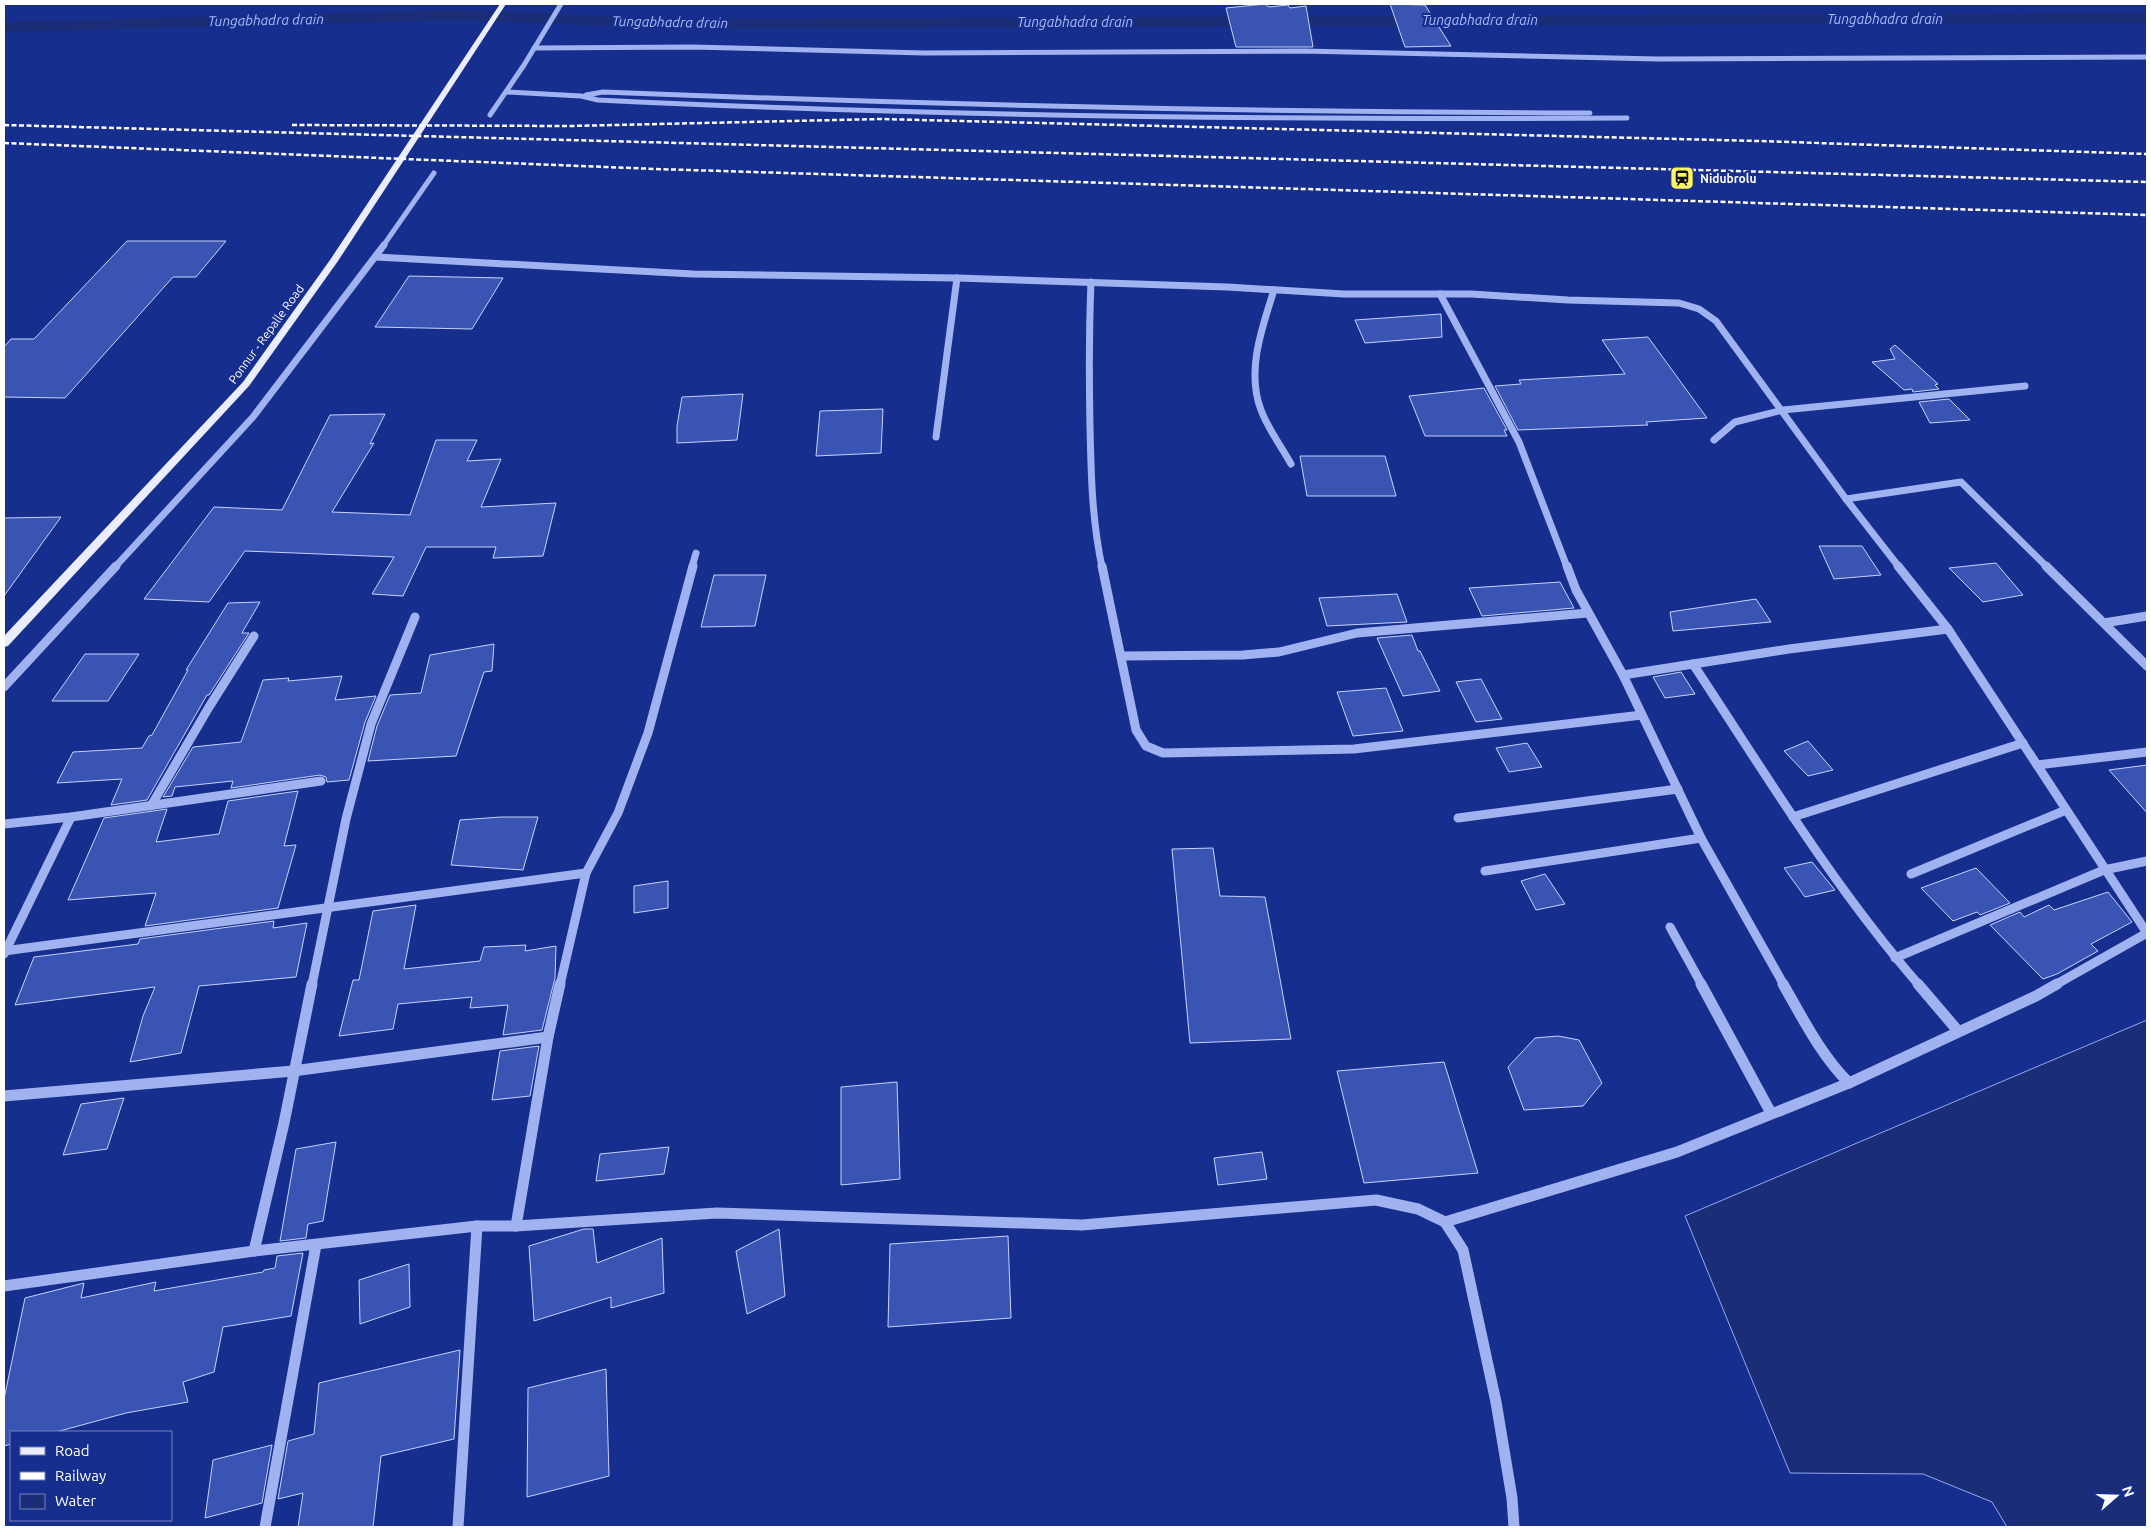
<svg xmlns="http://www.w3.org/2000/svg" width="2151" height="1531" viewBox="0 0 2151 1531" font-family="Ubuntu,sans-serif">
  <rect width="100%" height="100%" fill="#162e8e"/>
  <path fill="#1b2d76" stroke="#93a9f2" d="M2147 1020V1527H2007L1992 1502 1923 1474 1790 1473 1685 1216Z"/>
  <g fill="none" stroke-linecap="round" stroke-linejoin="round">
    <path fill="#1b2d76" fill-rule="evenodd" d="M457 10 675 19 2147 13V23L675 29 457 20 4 32V22Z"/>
  </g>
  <g fill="#3a54b4" stroke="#c7d3fb">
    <path d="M1265 4 1269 7 1288 5 1290 8 1306 6 1313 47H1236L1226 8Z"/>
    <path d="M1390 4 1425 5 1451 46 1405 47Z"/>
    <path d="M127 241H226L196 277H173L65 398 4 397V347L11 339H34Z"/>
    <path d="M409 276 503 278 472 329 375 327Z"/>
    <path d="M1441 314 1442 337 1365 343 1355 320Z"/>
    <path d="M1648 337 1707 418 1646 422 1648 425 1518 430 1495 386 1521 384 1519 380 1625 374 1602 340Z"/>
    <path d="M1895 345 1938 384 1935 385 1939 389 1913 392 1912 389 1904 390 1872 362 1895 359 1890 349Z"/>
    <path d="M1484 388 1507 430H1504L1507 436H1425L1409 396Z"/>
    <path d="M743 394 737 440 677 443V426L682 397Z"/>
    <path d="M1949 399 1970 420 1930 423 1919 402Z"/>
    <path d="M883 409 881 453 816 456 820 411Z"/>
    <path d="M385 414 370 444 374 443 332 512 410 515 436 440H477L467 461 501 459 481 507 556 503 543 556 493 558 496 547H426L403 596 372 594 394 557 245 551 209 602 144 599 214 507 282 510 330 415Z"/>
    <path d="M1300 456H1385L1396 496H1307Z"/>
    <path d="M61 517 4 596V518Z"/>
    <path d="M1819 546H1862L1881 575 1834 579Z"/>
    <path d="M1996 563 2023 595 1983 602 1949 568Z"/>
    <path d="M714 575H766L755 626 701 627Z"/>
    <path d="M1560 582 1574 608 1482 616 1469 588Z"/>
    <path d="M1397 594 1407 622 1327 626 1319 598Z"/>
    <path d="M1756 599 1771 622 1673 631 1670 612Z"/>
    <path d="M260 602 242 633H249L209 695H207L147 800 111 805 122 779 57 783 73 752 142 748 149 736 152 735 188 670H186L228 603Z"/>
    <path d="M1412 635 1418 651H1420L1440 691 1403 696 1377 638Z"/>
    <path d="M494 644 492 671 484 672 456 756 368 761 377 726 390 695 421 693 430 655Z"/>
    <path d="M85 654H139L108 701H52Z"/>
    <path d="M1681 672 1695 694 1665 698 1653 677Z"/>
    <path d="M342 676 335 700 376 696 365 722 349 780 327 782 326 777 320 775 231 788 233 781 175 787 172 796 163 797 193 747 241 742 263 680 289 678 288 681Z"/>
    <path d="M1481 679 1502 719 1476 722 1456 682Z"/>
    <path d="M1386 688 1403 731 1353 736 1337 692Z"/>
    <path d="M1808 741 1833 770 1808 776 1784 751Z"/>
    <path d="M1527 743 1542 767 1509 772 1496 748Z"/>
    <path d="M2147 765V813L2109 770Z"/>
    <path d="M298 791 284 846 296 845 278 908 145 926 156 893 68 900 104 818 167 809 156 842 219 834 228 801Z"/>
    <path d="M501 817H538L523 870 451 865 460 820Z"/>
    <path d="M1213 848 1220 896 1265 897 1291 1039 1190 1043 1172 849Z"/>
    <path d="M1812 862 1835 890 1805 897 1784 868Z"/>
    <path d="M1976 868 2010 903 1980 915 1977 912 1953 921 1921 888Z"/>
    <path d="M1545 874 1565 904 1536 910 1521 881Z"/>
    <path d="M668 881V908L634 913V886Z"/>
    <path d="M2108 892 2132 922 2091 944 2098 951 2057 974 2043 979 1990 925 2020 912 2024 917 2049 905 2054 910Z"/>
    <path d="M416 905 404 969 480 961 484 947 526 945 525 951 556 946 555 978 542 1030 503 1035 508 1005 470 1008 472 997 398 1004 393 1029 339 1036 353 980H359L373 911Z"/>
    <path d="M274 921 273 928 307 923 296 977 199 986 181 1053 130 1062 143 1016 155 987 15 1005 34 957 138 944 140 939Z"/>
    <path d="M1558 1036 1579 1040 1602 1083 1583 1106 1524 1110 1508 1067 1535 1038Z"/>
    <path d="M539 1046 530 1096 492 1100 500 1051Z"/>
    <path d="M1444 1062 1478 1173 1364 1183 1337 1071Z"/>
    <path d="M897 1082 900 1179 841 1185V1087Z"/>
    <path d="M124 1098 107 1149 63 1155 81 1104Z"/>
    <path d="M336 1142 323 1221 308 1224 306 1238 280 1241 296 1149Z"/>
    <path d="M669 1147 664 1174 596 1181 600 1154Z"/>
    <path d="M1262 1152 1267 1179 1218 1185 1214 1158Z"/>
    <path d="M584 1229H593L597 1263 662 1238 664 1293 611 1308V1297L534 1321 529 1246Z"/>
    <path d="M779 1229 785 1296 747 1314 736 1251Z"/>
    <path d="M1008 1236 1011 1318 888 1327 890 1244Z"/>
    <path d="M303 1253 291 1316 223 1327 214 1372 183 1382 188 1402 126 1413 56 1432H11V1444L4 1446V1399L25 1298 84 1283 81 1298 156 1282 154 1291 263 1272 264 1270 275 1268 277 1256Z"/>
    <path d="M409 1264 410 1307 360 1324 359 1280Z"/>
    <path d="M460 1350 454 1439 381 1456 373 1527H298L303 1493 278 1499 288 1441 314 1434 319 1383Z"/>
    <path d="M606 1369 609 1476 527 1497 528 1388Z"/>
    <path d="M272 1445 262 1503 205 1518 213 1460Z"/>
  </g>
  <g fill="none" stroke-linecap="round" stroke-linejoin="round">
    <g stroke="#a1b2f0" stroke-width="5">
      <path d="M534 48 692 47 924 53 1303 51 1658 59 2147 57"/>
      <path d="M506 92 581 96 598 100C941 117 1284 120 1627 118"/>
      <path d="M586 95 603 92C932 105 1261 112 1590 113"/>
      <path d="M490 115 524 65 561 4"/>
      <path d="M383 246 434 173"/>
    </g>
    <g stroke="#a1b2f0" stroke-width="7">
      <path d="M376 257 693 274 957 278 1227 287 1344 294H1471L1568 300 1679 303 1699 309 1716 321 1846 499 1899 567"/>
      <path d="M1091 282C1089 330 1089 378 1090 427 1091 474 1092 520 1102 567"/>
      <path d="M1274 290C1262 328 1246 371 1261 410 1268 429 1281 446 1291 464"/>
      <path d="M1440 294 1519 442 1567 567"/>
      <path d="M936 437 957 278"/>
      <path d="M1714 440 1735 422 1783 410 2025 386"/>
      <path d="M1846 499 1961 482 2047 567"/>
      <path d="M115 567 253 417 384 245"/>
      <path d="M692 567 696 553"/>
    </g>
    <g stroke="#a1b2f0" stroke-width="9">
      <path d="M1102 566 1136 730 1146 746 1163 753 1354 749 1642 715"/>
      <path d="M1567 566 1576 590 1623 675 1701 838 1784 985"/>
      <path d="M1898 566 1948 629 2147 933"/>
      <path d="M2046 566 2147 666"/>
      <path d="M2104 623 2147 616"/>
      <path d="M1121 656 1243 655 1279 652 1357 633 1588 613"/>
      <path d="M1693 664C1765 773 1833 886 1919 985"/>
      <path d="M1623 675 1789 649 1948 629"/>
      <path d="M4 687 116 566"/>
      <path d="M2037 765 2147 752"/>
      <path d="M151 806 209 707 254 636"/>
      <path d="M1793 817 2023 743"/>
      <path d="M1458 818 1678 789"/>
      <path d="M4 824 71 817 321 781"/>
      <path d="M1485 871 1701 838"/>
      <path d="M1911 874 2066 810"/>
      <path d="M1670 927 1702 985"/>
      <path d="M4 951 586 873"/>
      <path d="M4 954 71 817"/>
      <path d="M1895 958 2104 870 2147 861"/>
      <path d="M312 985 346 819 371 724 415 617"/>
      <path d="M560 985 586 873 618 813 648 733 693 566"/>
      <path d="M2055 985 2147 933"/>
    </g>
    <g stroke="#a1b2f0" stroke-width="11">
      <path d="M1701 984 1771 1113"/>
      <path d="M1783 984C1803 1019 1821 1055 1849 1083"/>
      <path d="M1918 984 1958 1031"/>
      <path d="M4 1096 293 1071 548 1037"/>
      <path d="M1445 1222 1677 1152 1849 1083 2036 996 2057 984"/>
      <path d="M516 1226 548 1037 560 984"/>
      <path d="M254 1251 284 1123 312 984"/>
      <path d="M4 1286 254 1251 477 1226H516L717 1213 1082 1225 1376 1200 1418 1209 1445 1222 1463 1250 1496 1402 1512 1498 1514 1527"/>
      <path d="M265 1527 316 1245"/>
      <path d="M458 1527 477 1226"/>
    </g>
    <path fill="#e9edff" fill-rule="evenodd" d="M500 4H506L338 261 249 386 8 646 4 647V636L243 382 330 260Z"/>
    <g stroke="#fff" stroke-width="2.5" stroke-dasharray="5 2.5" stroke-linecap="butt">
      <path d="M4 125 2147 182"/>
      <path d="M292 125 570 126 881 119 1758 141 2147 154"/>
      <path d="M4 143 656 169 2147 215"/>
    </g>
  </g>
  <defs>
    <g id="station-square" transform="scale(1.25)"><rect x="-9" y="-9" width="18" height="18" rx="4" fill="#fff75f" stroke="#162e8e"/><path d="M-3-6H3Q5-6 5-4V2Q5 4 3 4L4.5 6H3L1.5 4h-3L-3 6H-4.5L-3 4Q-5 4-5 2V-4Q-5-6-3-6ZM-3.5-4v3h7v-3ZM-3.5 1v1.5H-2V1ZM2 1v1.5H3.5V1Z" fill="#111"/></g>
  </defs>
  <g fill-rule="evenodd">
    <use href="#station-square" x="1682" y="178"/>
  </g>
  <g text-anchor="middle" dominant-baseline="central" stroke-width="4.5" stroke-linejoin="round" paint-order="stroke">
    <g font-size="12" font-weight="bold" fill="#fff" stroke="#162e8e" text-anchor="start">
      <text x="1700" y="178">Nidubrolu</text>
    </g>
    <g font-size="12" fill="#fff" stroke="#162e8e">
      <text transform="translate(266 334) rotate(-54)">Ponnur - Repalle Road</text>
    </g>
    <g font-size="14" font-style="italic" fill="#adbdf7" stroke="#162e8e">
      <text x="1885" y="19">Tungabhadra drain</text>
      <text transform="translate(266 20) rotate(-1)">Tungabhadra drain</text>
      <text x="1480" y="20">Tungabhadra drain</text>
      <text transform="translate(670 22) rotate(1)">Tungabhadra drain</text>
      <text x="1075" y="22">Tungabhadra drain</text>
    </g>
  </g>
  <rect width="2151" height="1531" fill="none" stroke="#ffffff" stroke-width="10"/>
  <rect x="10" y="1431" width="162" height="90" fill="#162e8e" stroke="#7382bb"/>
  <rect x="20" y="1447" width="25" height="8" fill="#e9edff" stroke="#7382bb"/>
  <text x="55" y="1456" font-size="15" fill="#ffffff">Road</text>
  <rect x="20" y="1472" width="25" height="8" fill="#ffffff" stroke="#7382bb"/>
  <text x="55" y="1481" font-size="15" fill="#ffffff">Railway</text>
  <rect x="20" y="1494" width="25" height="15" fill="#1b2d76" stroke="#7382bb"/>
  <text x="55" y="1506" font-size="15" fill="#ffffff">Water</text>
  <g transform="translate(2116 1496) rotate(70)" stroke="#162e8e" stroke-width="4" paint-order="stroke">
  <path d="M0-4L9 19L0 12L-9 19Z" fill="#ffffff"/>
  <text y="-8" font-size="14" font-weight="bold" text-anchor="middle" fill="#ffffff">N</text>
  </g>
</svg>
